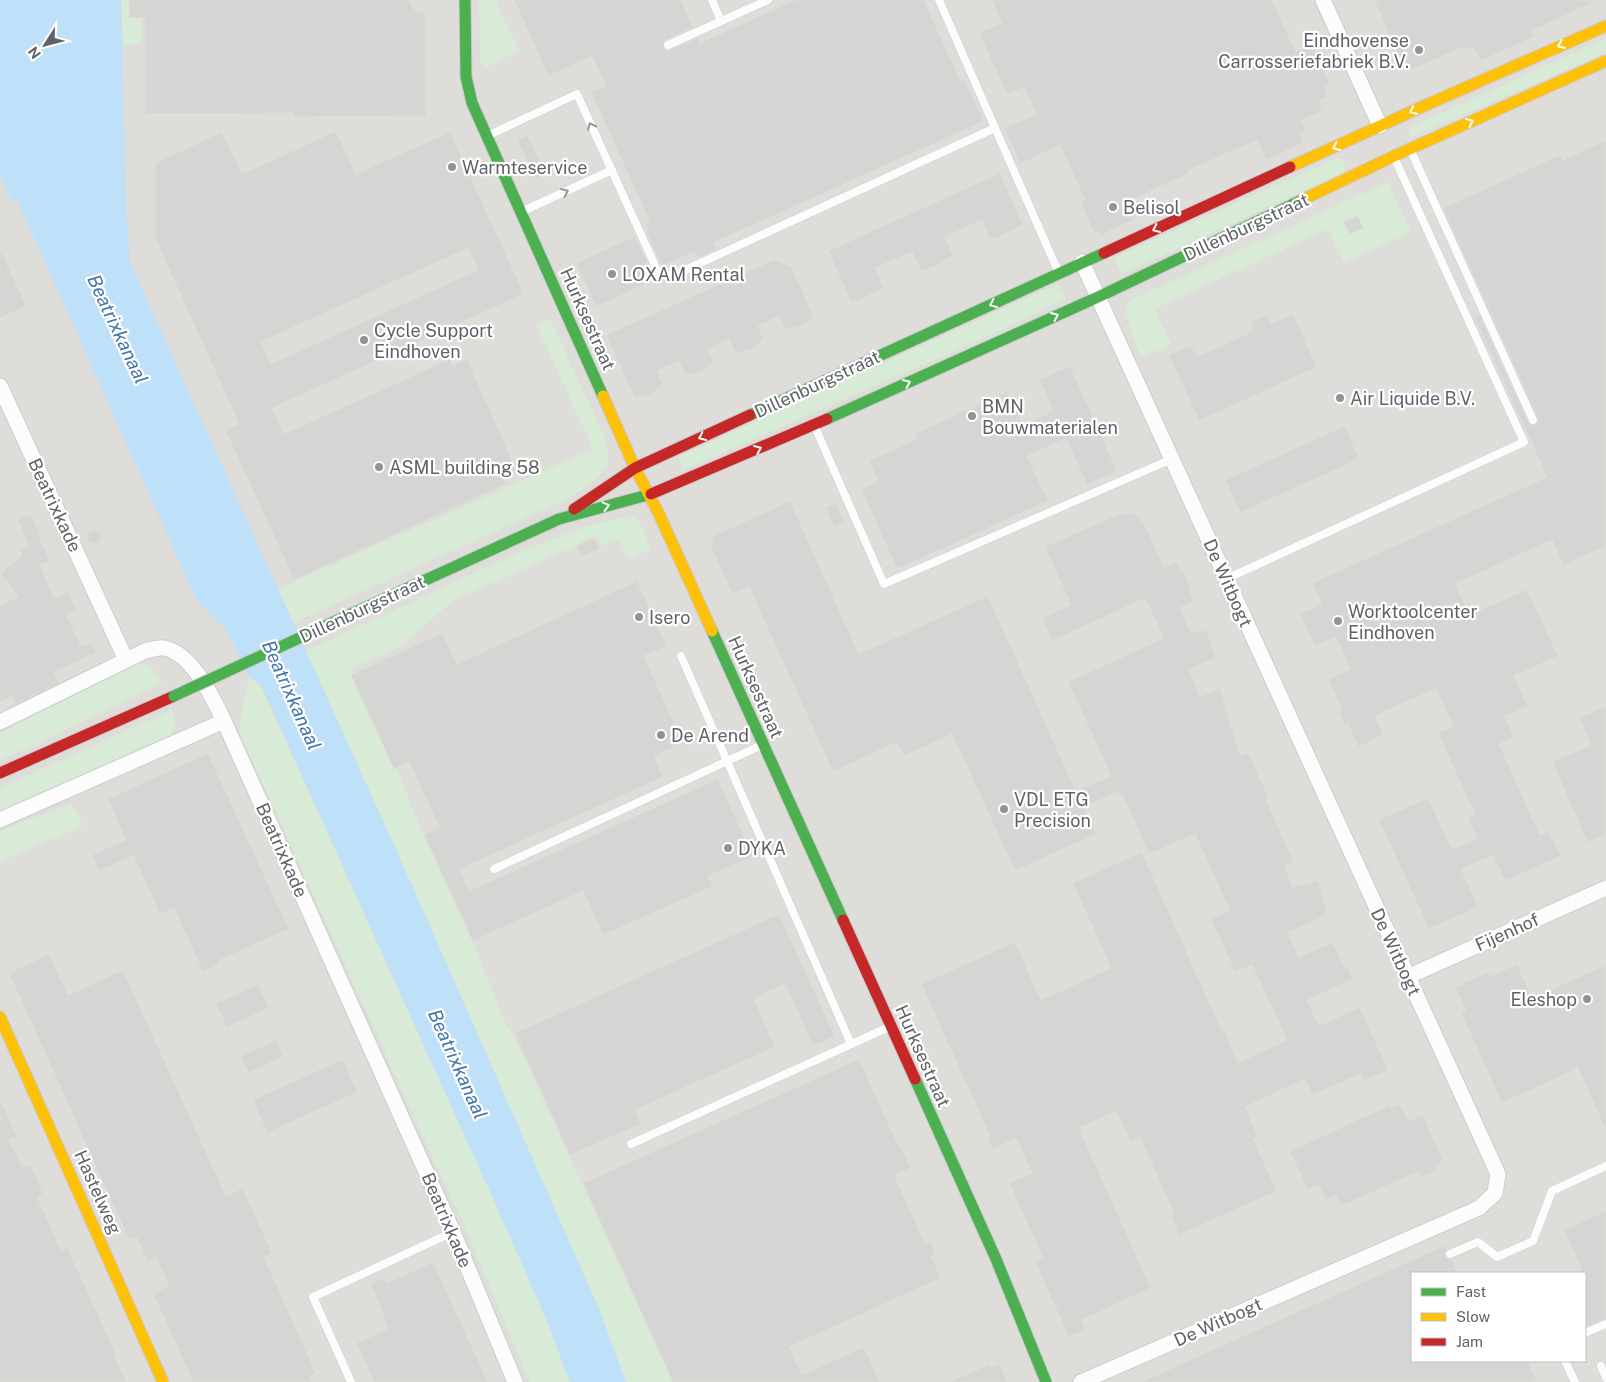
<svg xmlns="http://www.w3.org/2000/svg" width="1606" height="1382" viewBox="0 0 1606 1382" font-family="'Public Sans',sans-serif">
  <rect width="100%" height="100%" fill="#efeeea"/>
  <path fill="#dfddda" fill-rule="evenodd" d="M0 0H1606V1382H0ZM1412 1273H1585V1361H1412Z"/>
  <g fill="#d8ebd6">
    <path d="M121 0H141L142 43 123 45Z"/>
    <path d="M479 0H495L519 51 484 68 480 60Z"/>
    <path d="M1606 38V53L1411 137 1408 130 1411 127Z"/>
    <path d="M1336 158 1341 159 1345 165 1344 172 1122 274 1114 258Z"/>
    <path d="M1388 182 1411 232 1344 263 1328 229 1154 309 1171 344 1142 358 1133 339 1125 307 1133 299Z"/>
    <path d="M1057 284 1066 299 968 345 683 470 678 457Z"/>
    <path d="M550 319 603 434C604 440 608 447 608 454 610 476 583 488 567 499L293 623 278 589 593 449 537 326Z"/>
    <path d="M636 515 651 549 629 559 619 539 603 546 597 536 452 601 401 646 350 669 396 768 424 836 473 943 507 1027 514 1036 673 1382H626L599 1309 402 863 306 651 524 550 588 526Z"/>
    <path d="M141 663 150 666 162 682 39 743 0 760V733L70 697 127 665Z"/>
    <path d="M249 676 261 687 500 1214 547 1321 570 1382H530L466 1230 239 731Z"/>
    <path d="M172 710C177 725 177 730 165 740L0 810V788Z"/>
    <path d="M71 804 83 825 0 862V831Z"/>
  </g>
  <path fill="#bfe0f9" d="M0 0H121L126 204 130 262 402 863 599 1309 626 1382H570L547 1321 500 1214 262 687 249 676 231 639 221 625 197 601 17 200 12 202 0 175Z"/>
  <g fill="#d6d5d3" stroke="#deddd9" fill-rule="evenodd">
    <path d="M129 0H409L411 5 416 11 426 14V116L293 117V113L145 114V17L129 18Z"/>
    <path d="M514 0H681L693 27 664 41 663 47 668 51 698 38 700 43 795 0H924L961 82 965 80 984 121 713 243 716 250 697 258 694 252 662 266 646 231H648L645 225 650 222 591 92 606 86 592 56 548 76Z"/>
    <path d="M992 0H1272L1296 52 1312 45 1330 84 1325 87 1328 97 1319 101 1322 111 1301 120 1305 130 1300 133 1304 142 1266 160 1257 140 1189 170 1190 173 1126 202 1133 220 1101 235 1099 231 1094 233 1080 202 1085 200 1060 145 1020 164 1004 128 1036 114 1024 87 1007 95 979 33 1002 23Z"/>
    <path d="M1374 0H1599L1531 31 1534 37 1480 61 1474 47 1467 50 1465 46 1406 72Z"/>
    <path d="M336 131 356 174 450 132 524 294 272 408 284 434 450 359 453 366 467 359 517 471 503 477 506 484 294 580 225 430 239 424 155 238V163L222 132 242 174ZM468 248 478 270 271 364 261 342Z"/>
    <path d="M528 135 546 174 535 178 517 140Z"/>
    <path d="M1606 140V546L1563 565 1552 540 1455 584 1470 615 1527 589 1558 656 1514 676 1528 706 1505 717 1514 737 1499 744 1540 835 1549 831 1561 856 1505 881 1493 855 1461 869 1478 907 1429 929 1379 820 1428 798 1452 849 1477 839 1468 819 1475 815 1438 733 1453 726 1436 688 1375 716 1383 735 1358 747 1348 723 1344 725 1339 712 1342 710 1328 679 1351 669 1336 637 1315 646 1300 614 1322 604 1312 583 1547 477 1474 316 1479 314 1528 422 1532 425H1536L1538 421V418L1443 208 1560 155 1563 160Z"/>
    <path d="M1000 173 1023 225 994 239V238L990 239 982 220 945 237 953 256 941 262 942 263 921 271 912 252 875 268 884 288 855 302 854 301 851 302 828 251Z"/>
    <path d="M1358 216 1363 228 1350 234 1344 222Z"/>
    <path d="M635 236 651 271 646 273 650 282 596 307 576 263Z"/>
    <path d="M0 248 26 306 0 318Z"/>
    <path d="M774 260 791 266 814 317 801 326 786 330 779 316 758 326 764 340 751 349 736 353 729 339 707 349 714 363 700 372 685 375 679 361 657 371 663 385 650 395 635 398 606 335Z"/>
    <path d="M1267 314 1271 324 1293 314 1317 367 1199 421 1169 355 1191 345 1197 357 1254 331 1250 322Z"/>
    <path d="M1070 366 1117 471 1087 485 1066 438 1027 456 1048 501 897 569 861 489 878 481 869 461 917 439 914 434 1007 392 1024 425 1054 411 1039 379Z"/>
    <path d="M1345 426 1359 459 1240 513 1225 480Z"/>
    <path d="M790 501 859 654 988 596 1076 791 1111 776 1068 682 1164 638 1145 598 1052 641 1042 618 1071 605 1045 547 1117 515 1133 513 1136 515 1145 525 1164 568 1176 562 1181 571 1183 570 1192 591 1190 592 1194 601 1180 608 1191 633 1207 630 1211 645 1216 657 1189 670 1200 697 1220 688 1240 756 1248 752 1269 798 1266 800 1294 862 1285 867 1293 887 1318 881 1327 915 1287 933 1299 957 1333 942 1344 967 1347 966 1353 979 1307 1000 1319 1026 1360 1007 1388 1070 1363 1081 1360 1074 1312 1095 1305 1079 1245 1107 1258 1137 1253 1139 1277 1191 1179 1235 1171 1216 1174 1214 1140 1137 1130 1141 1116 1111 1079 1128 1151 1288 1081 1320 1085 1330 1069 1337 1035 1262 1043 1258 1009 1183 1032 1173 1016 1138 993 1149 988 1137 990 1136 921 984 1015 942 1041 1000 1111 968 1073 883 1142 852 1222 1031 1224 1030 1238 1063 1287 1040 1252 965 1235 972 1211 919 1230 911 1195 834 1149 854 1122 794 1119 795 1118 792 1084 807 1096 834 1015 871 952 734 904 756 897 742 833 772 749 587 732 594 711 547 713 536Z"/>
    <path d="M836 503 845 522 834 527 825 508Z"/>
    <path d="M31 514 40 534 38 535 50 561 40 565 54 598 68 592 76 609 66 614 81 646 91 642 96 653 54 672 59 683 16 704 13 696 0 702V605L19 596 0 574 23 555 20 550 29 546 18 520Z"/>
    <circle cx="94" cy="537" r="7"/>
    <path d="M594 538 599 549 581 557 576 546Z"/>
    <path d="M637 581 667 646 644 656 683 743 654 756 663 777 460 869 469 891 718 779 753 856 708 876 713 886 603 935 583 891 473 941 424 834 439 827 409 762 394 769 351 675 442 633 457 664Z"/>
    <path d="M1606 706V834L1588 843 1552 762 1591 745 1579 718Z"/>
    <path d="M208 753 289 929 218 961 220 964 203 972 174 908 160 914 133 855 99 871 92 855 126 840 108 799Z"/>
    <path d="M779 914 835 1036 813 1046 785 984 770 991 754 998 775 1047 635 1110 641 1124 570 1155 515 1033Z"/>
    <path d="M49 954 68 995 123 970 226 1196 243 1188 272 1253 264 1257 316 1373 310 1376 313 1382H193L153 1293 169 1286 156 1257 147 1261 137 1237 129 1240 9 973Z"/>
    <path d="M1517 964 1532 998 1606 965V1130L1577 1066 1566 1074 1502 1103 1461 1013 1466 1011 1455 987 1488 972 1490 976Z"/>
    <path d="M258 984 269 1008 227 1027 216 1004Z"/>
    <path d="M276 1040 283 1057 248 1073 241 1056Z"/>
    <path d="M343 1059 357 1092 267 1133 253 1100Z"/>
    <path d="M859 1059 899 1147 901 1146 911 1168 894 1175 925 1243 930 1241 936 1254 931 1256 941 1278 789 1347 802 1375 864 1347 880 1382H673L583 1183Z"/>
    <path d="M0 1099 17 1137 9 1140 22 1167 28 1165 37 1178 43 1194 37 1197 61 1250 68 1247 72 1260H73L116 1354 114 1355 127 1382H0Z"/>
    <path d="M1400 1104 1409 1121 1423 1115 1443 1161 1434 1165 1436 1171 1421 1177 1419 1171 1341 1206 1336 1195 1325 1200 1319 1185 1307 1189 1290 1151 1390 1105 1391 1108Z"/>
    <path d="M1606 1211V1318L1585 1327V1273H1583L1564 1230Z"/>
    <path d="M1446 1245 1447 1249 1445 1253V1257L1449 1259H1452L1458 1273H1412V1361H1528L1537 1382H1141Z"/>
    <path d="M433 1262 488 1382H374L356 1343 388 1329 383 1317 385 1316 370 1284 385 1278 387 1283Z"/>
    <path d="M990 1364 991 1367 1000 1364 1007 1382H949Z"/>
  </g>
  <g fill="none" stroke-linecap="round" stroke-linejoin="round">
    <g stroke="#cbcccc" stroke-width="9">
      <g id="lane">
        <path d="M712 0 721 21"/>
        <path d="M939 0 995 128"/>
        <path d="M668 45 768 0"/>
        <path d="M487 136 577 94 658 272 672 276 995 128 1058 271"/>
        <path d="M1411 151 1533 420"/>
        <path d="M523 211 612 170"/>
        <path d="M815 427 884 584 1172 459"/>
        <path d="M1226 579 1524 442 1394 157"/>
        <path d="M681 656 851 1044"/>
        <path d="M494 869 762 745"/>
        <path d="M631 1144 889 1027"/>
        <path d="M1450 1254 1478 1242 1497 1257 1533 1241 1552 1191 1606 1166"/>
        <path d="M1585 1333 1606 1324"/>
        <path d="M1565 1361 1575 1382"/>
        <path d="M1601 1366 1606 1378"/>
        <path d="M351 1382 313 1297 453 1232"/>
      </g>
    </g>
    <g stroke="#cbcccc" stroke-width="17">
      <g id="street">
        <path d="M1323 0 1380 126"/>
        <path d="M0 386 126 660"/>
        <path d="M0 722 145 651C151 650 159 647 164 648 192 653 213 698 224 721L453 1232 515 1382"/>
        <path d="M0 820 224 721"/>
        <path d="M1407 977 1606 888"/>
        <path d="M1081 1382 1479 1208 1495 1193 1498 1174 1082 262"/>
      </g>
    </g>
    <g stroke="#cacacb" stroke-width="13">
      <g id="fast">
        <path d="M465 0 466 77 472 103 603 396"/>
        <path d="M750 415 1104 253"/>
        <path d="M827 419 1098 297 1302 200"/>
        <path d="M351 614 559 519 651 494"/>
        <path d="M712 631 843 920"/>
        <path d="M915 1079 996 1259 1046 1382"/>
      </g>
    </g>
    <g stroke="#cacacb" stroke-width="13">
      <g id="slow">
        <path d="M1290 167 1426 105 1606 26"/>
        <path d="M1302 200 1394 156 1606 61"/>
        <path d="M603 396 635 468 659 514 712 631"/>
        <path d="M0 1017 163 1382"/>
      </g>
    </g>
    <g stroke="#cacacb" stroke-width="13">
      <g id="jam">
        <path d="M1104 253 1290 167"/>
        <path d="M651 494 827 419"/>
        <path d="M574 509 635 468 750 415"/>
        <path d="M0 773 174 696"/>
        <path d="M843 920 915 1079"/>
      </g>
    </g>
    <use href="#lane" stroke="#fdfcfc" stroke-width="8"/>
    <use href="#street" stroke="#fdfcfc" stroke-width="15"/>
    <use href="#fast" stroke="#4caf50" stroke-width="11"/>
    <use href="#slow" stroke="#ffc107" stroke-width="11"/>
    <use href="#jam" stroke="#c62828" stroke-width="11"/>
    <g stroke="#cacacb" stroke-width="13" stroke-linecap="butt">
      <path id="fast-bridge" d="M174 696 351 614"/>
    </g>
    <use href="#fast-bridge" stroke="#4caf50" stroke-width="11"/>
  </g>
  <defs><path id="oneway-chevron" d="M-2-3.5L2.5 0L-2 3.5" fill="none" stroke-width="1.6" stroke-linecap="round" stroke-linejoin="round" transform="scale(1.25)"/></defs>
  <g stroke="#f6fbf6">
    <use href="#oneway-chevron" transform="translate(1561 45) rotate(156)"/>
    <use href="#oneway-chevron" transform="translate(1413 111) rotate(154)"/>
    <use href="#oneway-chevron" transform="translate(1470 122) rotate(-24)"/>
    <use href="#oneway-chevron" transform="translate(1336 147) rotate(155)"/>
    <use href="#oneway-chevron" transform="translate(1156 229) rotate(155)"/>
    <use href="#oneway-chevron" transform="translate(993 304) rotate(155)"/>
    <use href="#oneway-chevron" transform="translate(1055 316) rotate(-24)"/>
    <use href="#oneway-chevron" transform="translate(907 383) rotate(-24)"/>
    <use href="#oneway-chevron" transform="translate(702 437) rotate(155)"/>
    <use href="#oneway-chevron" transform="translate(758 449) rotate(-23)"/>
    <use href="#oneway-chevron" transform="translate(606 506) rotate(-15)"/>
  </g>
  <g stroke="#96999c">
    <use href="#oneway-chevron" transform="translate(591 126) rotate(-114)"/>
    <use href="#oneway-chevron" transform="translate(565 192) rotate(-25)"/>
  </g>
  <g fill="#919496" stroke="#fff" stroke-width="2">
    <circle cx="1419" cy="50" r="5"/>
    <circle cx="452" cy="167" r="5"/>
    <circle cx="1113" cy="207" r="5"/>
    <circle cx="612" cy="274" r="5"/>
    <circle cx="364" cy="340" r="5"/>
    <circle cx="1340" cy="398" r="5"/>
    <circle cx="972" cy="416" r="5"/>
    <circle cx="379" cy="467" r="5"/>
    <circle cx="639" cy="617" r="5"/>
    <circle cx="1338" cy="621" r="5"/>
    <circle cx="661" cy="735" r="5"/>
    <circle cx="1004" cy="809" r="5"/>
    <circle cx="728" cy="848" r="5"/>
    <circle cx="1587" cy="999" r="5"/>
  </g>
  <g text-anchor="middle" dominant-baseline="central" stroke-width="4.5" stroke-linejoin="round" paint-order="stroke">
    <g font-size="18" fill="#5f6368" stroke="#fff" text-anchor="start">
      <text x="1409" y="40" text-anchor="end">Eindhovense<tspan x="1409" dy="21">Carrosseriefabriek B.V.</tspan></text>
      <text x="462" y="167">Warmteservice</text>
      <text x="1123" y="207">Belisol</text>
      <text x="622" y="274">LOXAM Rental</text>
      <text x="374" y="330">Cycle Support<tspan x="374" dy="21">Eindhoven</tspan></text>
      <text x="1350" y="398">Air Liquide B.V.</text>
      <text x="982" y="406">BMN<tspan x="982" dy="21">Bouwmaterialen</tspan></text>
      <text x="389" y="467">ASML building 58</text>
      <text x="1348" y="611">Worktoolcenter<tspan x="1348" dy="21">Eindhoven</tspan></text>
      <text x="649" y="617">Isero</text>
      <text x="671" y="735">De Arend</text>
      <text x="1014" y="799">VDL ETG<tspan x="1014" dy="21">Precision</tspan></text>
      <text x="738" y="848">DYKA</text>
      <text x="1577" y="999" text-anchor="end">Eleshop</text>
    </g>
    <g font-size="18" fill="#5f6368" stroke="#fff">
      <text transform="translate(1246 227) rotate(-25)">Dillenburgstraat</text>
      <text transform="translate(588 319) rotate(66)">Hurksestraat</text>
      <text transform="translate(817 384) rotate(-25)">Dillenburgstraat</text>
      <text transform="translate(55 505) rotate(65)">Beatrixkade</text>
      <text transform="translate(1228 583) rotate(66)">De Witbogt</text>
      <text transform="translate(362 609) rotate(-25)">Dillenburgstraat</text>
      <text transform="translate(756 687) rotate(66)">Hurksestraat</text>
      <text transform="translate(282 850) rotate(66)">Beatrixkade</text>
      <text transform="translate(1507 932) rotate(-24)">Fijenhof</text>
      <text transform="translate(1396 952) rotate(65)">De Witbogt</text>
      <text transform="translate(923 1056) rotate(66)">Hurksestraat</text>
      <text transform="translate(98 1192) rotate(66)">Hastelweg</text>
      <text transform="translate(447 1220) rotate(67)">Beatrixkade</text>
      <text transform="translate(1218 1322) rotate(-24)">De Witbogt</text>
    </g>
    <g font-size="19" font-style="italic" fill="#4174aa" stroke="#fff">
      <text transform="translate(118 329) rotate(65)">Beatrixkanaal</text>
      <text transform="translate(292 695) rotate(66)">Beatrixkanaal</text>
      <text transform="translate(458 1064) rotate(66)">Beatrixkanaal</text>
    </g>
  </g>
  <rect x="1411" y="1272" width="175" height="90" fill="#ffffff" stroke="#bfc1c3"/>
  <rect x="1421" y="1288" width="25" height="8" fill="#4caf50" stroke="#bfc1c3"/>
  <text x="1456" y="1297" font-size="15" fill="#5f6368">Fast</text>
  <rect x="1421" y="1313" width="25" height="8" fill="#ffc107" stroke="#bfc1c3"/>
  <text x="1456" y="1322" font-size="15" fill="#5f6368">Slow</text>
  <rect x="1421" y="1338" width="25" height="8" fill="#c62828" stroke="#bfc1c3"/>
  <text x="1456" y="1347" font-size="15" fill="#5f6368">Jam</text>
  <g transform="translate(45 45) rotate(234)" stroke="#ffffff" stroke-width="4" paint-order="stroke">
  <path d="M0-4L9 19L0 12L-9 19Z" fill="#5f6368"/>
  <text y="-8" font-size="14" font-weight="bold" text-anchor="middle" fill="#5f6368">N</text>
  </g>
</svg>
